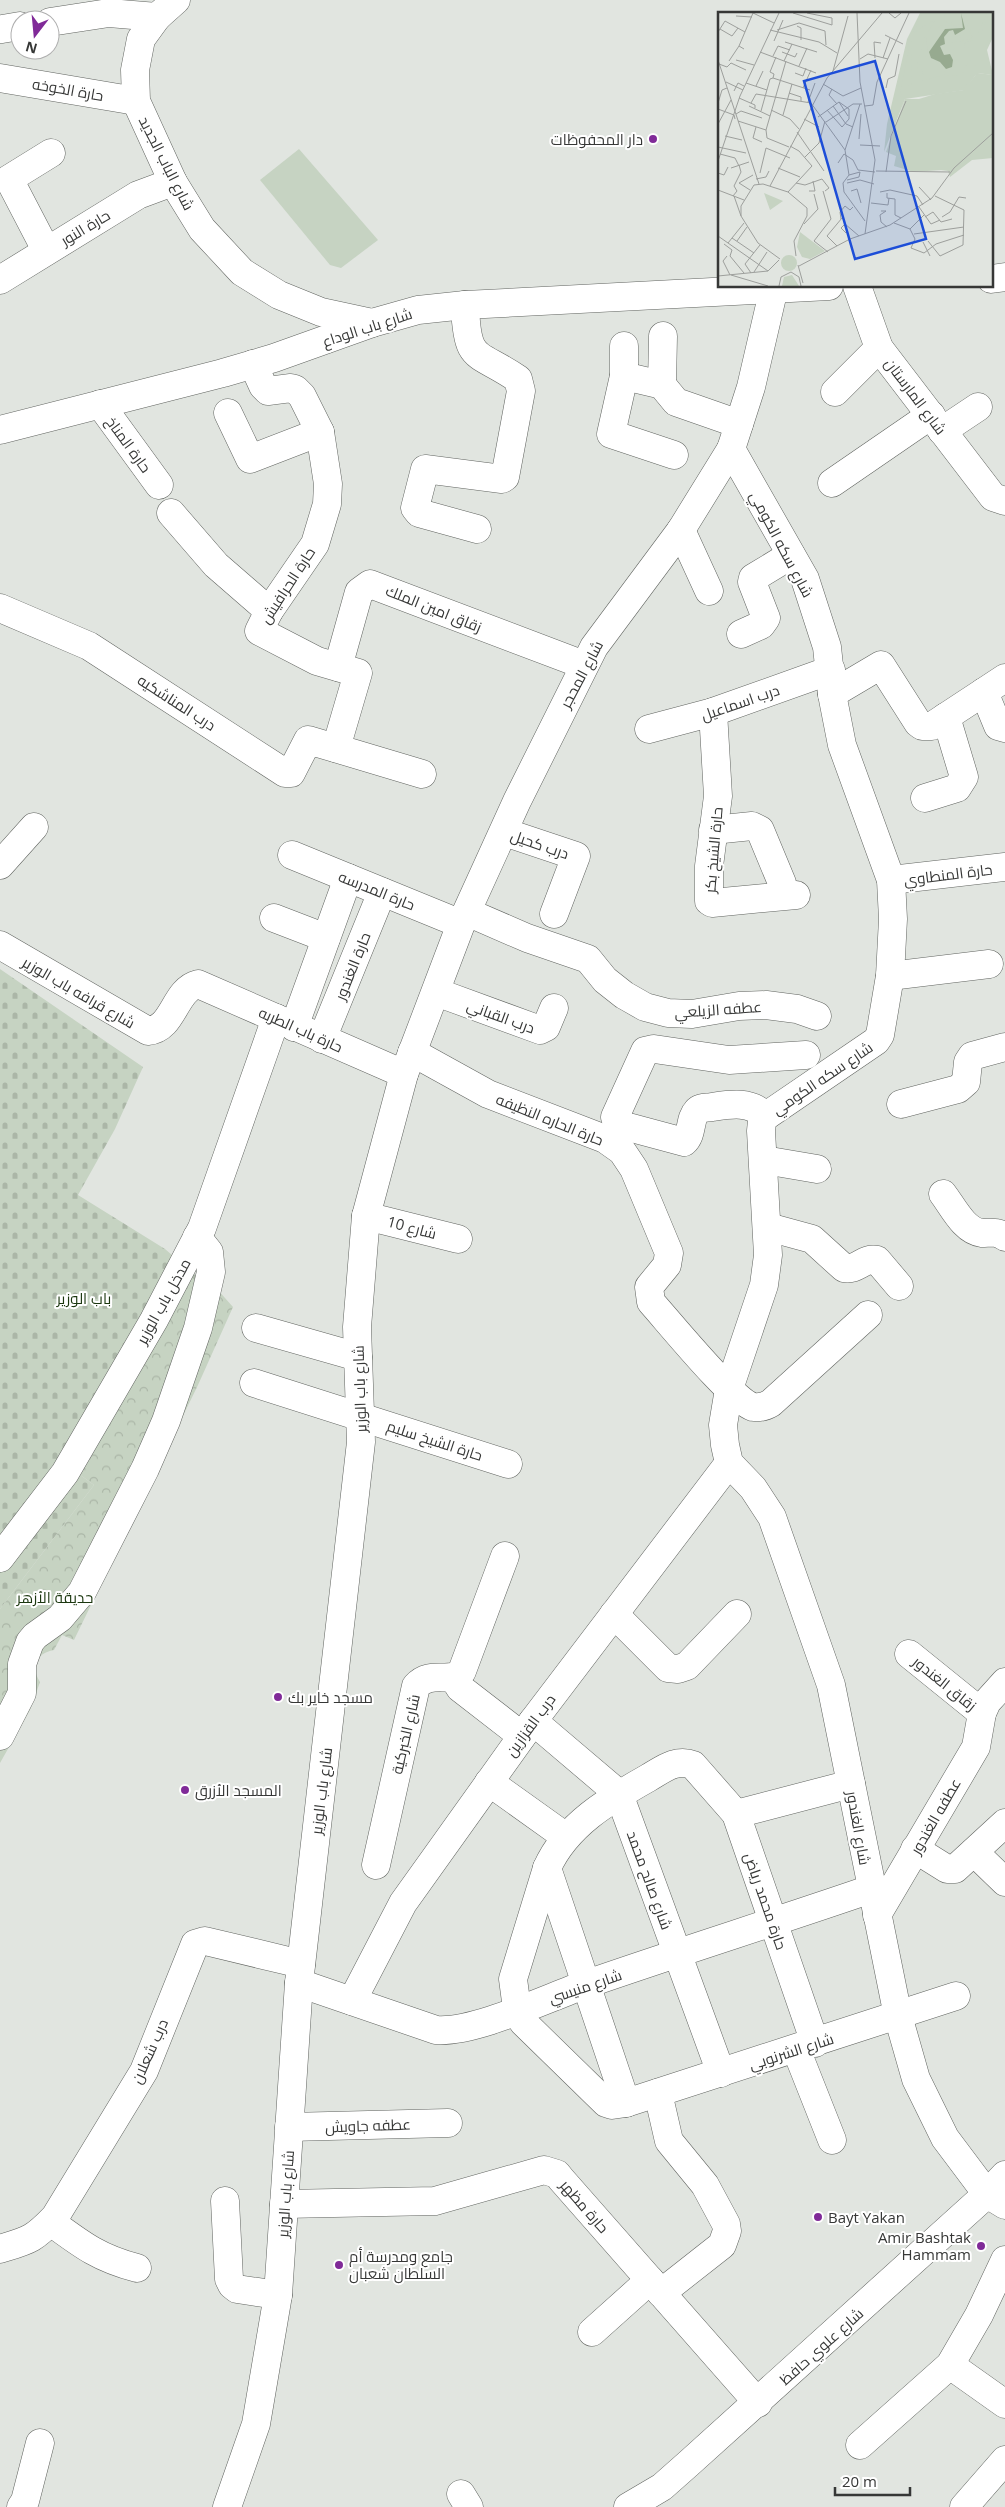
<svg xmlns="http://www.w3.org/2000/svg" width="1005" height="2507" viewBox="0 0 1005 2507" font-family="'Open Sans',Cairo,sans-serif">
  <defs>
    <pattern id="cemetery-stones" width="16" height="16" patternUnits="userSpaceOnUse" patternTransform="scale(1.25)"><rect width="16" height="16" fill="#c6d3c2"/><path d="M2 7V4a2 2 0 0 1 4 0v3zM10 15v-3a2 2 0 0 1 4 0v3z" fill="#abb6a7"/></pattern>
    <pattern id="park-crowns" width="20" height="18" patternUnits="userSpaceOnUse" patternTransform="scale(1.25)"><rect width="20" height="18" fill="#c6d3c2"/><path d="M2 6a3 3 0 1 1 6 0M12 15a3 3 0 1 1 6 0" fill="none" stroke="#abb6a7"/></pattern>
  </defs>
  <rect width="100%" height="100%" fill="#e1e5e0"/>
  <path fill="url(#cemetery-stones)" d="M0 969 143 1067 115 1129 78 1195 165 1249 201 1280 79 1474 94 1485 0 1609Z"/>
  <path fill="url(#park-crowns)" d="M201 1280 217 1289 233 1307 198 1385 74 1640 62 1635 54 1650C36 1653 30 1667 40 1682L30 1710 0 1763V1609L94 1485 79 1474 179 1300Z"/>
  <path fill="#c6d3c2" d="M299 149 378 240 341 268 330 265 260 180Z"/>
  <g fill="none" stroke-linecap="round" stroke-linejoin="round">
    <g stroke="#616460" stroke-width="29">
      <g id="minor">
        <path d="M176 0 157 17 141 39 135 70 136 101 173 182 202 229 242 272 279 295 321 312 372 323"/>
        <path d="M50 22 109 13 157 17"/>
        <path d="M2 29 20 26"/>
        <path d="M0 78 136 101"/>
        <path d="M46 250 9 179 51 153"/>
        <path d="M991 279 1005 277"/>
        <path d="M0 280 138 195 173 182"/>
        <path d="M857 286 879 348 993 497 1005 501"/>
        <path d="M465 305C467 364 476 350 518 379L521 391 505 477 502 479 425 469 415 508 419 513 477 529"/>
        <path d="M624 346V376L611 434 674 455"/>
        <path d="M253 364 263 386 268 391 291 388 295 389 302 396 320 432 328 484 327 504 315 544 269 611 259 631 317 661 358 673 336 748"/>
        <path d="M624 376 662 385 676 402 739 424"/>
        <path d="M662 385 663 336"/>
        <path d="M835 392 879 348"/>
        <path d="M100 404 159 485"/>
        <path d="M228 413 250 459 320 432"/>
        <path d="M0 430 223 373 274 358 372 323 418 310 465 305 829 286"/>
        <path d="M942 431 978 407"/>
        <path d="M731 449 805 579 827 647 832 694 842 745 891 880 893 919 890 976 880 1035 876 1041 766 1116 762 1121 761 1131 768 1255 764 1285 729 1389 723 1425 725 1445 729 1463 753 1488 772 1517 831 1685 898 2016 916 2079 945 2138 987 2194 1005 2205"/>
        <path d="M832 483 931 415"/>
        <path d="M171 513 216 565 269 611"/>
        <path d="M681 530 709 591"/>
        <path d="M0 608 89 646 285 773H291L308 740 422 774"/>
        <path d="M741 634 761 625 766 618 752 582 753 578 791 555"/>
        <path d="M338 667 359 592 370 584 584 665"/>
        <path d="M984 692 998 726 1005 728"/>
        <path d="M832 694 881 665 918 723 922 726H932L1005 678"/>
        <path d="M713 712 718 796 709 866V901L712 903 796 895"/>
        <path d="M649 729 713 712 831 670"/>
        <path d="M925 798 957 788 964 777 946 717"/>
        <path d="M713 830 752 826 760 830 782 883"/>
        <path d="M504 832 576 856 554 914"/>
        <path d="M292 855 461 924"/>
        <path d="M0 865 34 827"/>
        <path d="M891 880 1005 867"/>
        <path d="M467 912 527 938 588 959 605 980 624 995 645 1007 668 1013 692 1014 739 1006 766 1005 797 1009 817 1016"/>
        <path d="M274 918 326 938"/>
        <path d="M0 945 148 1031C174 1029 174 990 198 984L404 1074"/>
        <path d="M890 976 989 964"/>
        <path d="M436 992 540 1030 546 1027 554 1008"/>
        <path d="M294 1027 348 878"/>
        <path d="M322 1039 382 892"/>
        <path d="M412 1052 488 1094 605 1139 622 1151 634 1169 669 1253 667 1265 649 1287 651 1302C669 1322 733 1401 753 1407 760 1408 766 1406 771 1403L868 1315"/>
        <path d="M901 1104 958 1089 966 1082 968 1062 972 1056 1005 1047"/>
        <path d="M766 1116C750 1101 732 1104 712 1107 707 1108 700 1107 697 1111 689 1119 693 1134 684 1142L617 1124 615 1117 645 1051 654 1049 729 1060 806 1055"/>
        <path d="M764 1160 817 1169"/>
        <path d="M943 1194C953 1207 964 1231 982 1233 991 1233 997 1231 1005 1237"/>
        <path d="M366 1216 458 1239"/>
        <path d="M768 1227 812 1239 844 1268C857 1271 864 1257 877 1260L899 1286"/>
        <path d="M256 1328 358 1357"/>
        <path d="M254 1383 508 1464"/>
        <path d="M0 1558 65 1473 154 1320 202 1228 276 1018"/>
        <path d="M614 1614 668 1668 678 1669 687 1666 737 1614"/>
        <path d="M909 1654 982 1713"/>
        <path d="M453 1677 460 1688 522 1736"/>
        <path d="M533 1721 619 1794 721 2073"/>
        <path d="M0 1736 22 1693V1664L30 1642 35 1636 60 1618 82 1592 145 1469 166 1421 198 1328 211 1272 209 1252 197 1237"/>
        <path d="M489 1782 566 1837"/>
        <path d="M736 1814 851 1784"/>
        <path d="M915 1849 947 1869H955L1005 1823"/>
        <path d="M974 1852 1005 1882"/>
        <path d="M376 1865 416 1686C431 1669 452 1685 462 1671L505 1556"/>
        <path d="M547 1868 626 2103"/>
        <path d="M877 1915 976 1747 982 1713 987 1702 1005 1682"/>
        <path d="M299 1983 436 2030C474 2033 545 1999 584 1985 679 1952 775 1922 871 1889"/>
        <path d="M352 2001 403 1903 533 1721 729 1463"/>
        <path d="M815 2043 736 1814 693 1765C676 1758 662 1770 648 1778 609 1800 566 1825 547 1868L513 1979 517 2009 523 2022 606 2103 612 2105 626 2103 956 1996"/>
        <path d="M796 2049 832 2140"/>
        <path d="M658 2093 669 2141 705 2185 726 2224 727 2231 722 2245 661 2293"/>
        <path d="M289 2127 448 2123"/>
        <path d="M225 2201 229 2279 232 2285 237 2289 278 2295"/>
        <path d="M284 2204 435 2201 544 2170 557 2174 561 2179 758 2403"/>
        <path d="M51 2222C82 2245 99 2258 137 2268"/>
        <path d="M0 2249C29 2240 33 2240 55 2217L144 2071 195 1944 205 1941 301 1964"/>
        <path d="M592 2332 650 2280"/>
        <path d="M950 2365 1005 2404"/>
        <path d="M860 2445 950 2365 979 2315 1005 2260"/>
        <path d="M461 2494 469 2507"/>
        <path d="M21 2507 25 2501 40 2443"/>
        <path d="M227 2507 256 2424 278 2295 299 1983 361 1442 357 1327 366 1216 404 1074 461 924 517 801 594 647 681 530 731 449 751 387 774 288"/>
        <path d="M628 2507 662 2487 688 2464 987 2194 1005 2175"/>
        <path d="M964 2507 1005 2460"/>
      </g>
    </g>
    <use href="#minor" stroke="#fff" stroke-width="28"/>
  </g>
  <g fill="#802a98" stroke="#fff" stroke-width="2">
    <circle cx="653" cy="139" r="5"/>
    <circle cx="278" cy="1697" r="5"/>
    <circle cx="185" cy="1790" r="5"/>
    <circle cx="818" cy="2217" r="5"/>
    <circle cx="981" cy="2246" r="5"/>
    <circle cx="339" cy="2265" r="5"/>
  </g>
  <g text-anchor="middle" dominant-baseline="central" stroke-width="4" stroke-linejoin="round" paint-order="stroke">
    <g font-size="15" fill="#363736" stroke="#fff">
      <text transform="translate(68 89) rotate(10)">حارة الخوخه</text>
      <text transform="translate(167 163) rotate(63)">شارع الباب الجديد</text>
      <text transform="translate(85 227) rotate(-31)">حارة النور</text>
      <text transform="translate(367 327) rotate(-18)">شارع باب الوداع</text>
      <text transform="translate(916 396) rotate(53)">شارع المارستان</text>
      <text transform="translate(129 444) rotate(54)">حارة المناخ</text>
      <text transform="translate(782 544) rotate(62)">شارع سكه الكومي</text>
      <text transform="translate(287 585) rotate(-57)">حارة الحرافيش</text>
      <text transform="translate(434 608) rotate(22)">زقاق امين الملك</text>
      <text transform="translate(581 674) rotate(-62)">شارع المحجر</text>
      <text transform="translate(177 702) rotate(33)">درب المناشكيه</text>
      <text transform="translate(740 702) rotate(-19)">درب اسماعيل</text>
      <text transform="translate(540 844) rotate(19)">درب كحيل</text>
      <text transform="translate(713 850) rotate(-85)">حارة الشيخ بكر</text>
      <text transform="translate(948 874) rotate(-7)">حارة المنطاوي</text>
      <text transform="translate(377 890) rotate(22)">حارة المدرسه</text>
      <text transform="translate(352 966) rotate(-68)">حارة الغندور</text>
      <text transform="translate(79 992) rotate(30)">شارع قرافه باب الوزير</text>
      <text transform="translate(718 1009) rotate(-4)">عطفه الزيلعي</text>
      <text transform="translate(501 1016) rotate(20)">درب القباني</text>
      <text transform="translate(301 1029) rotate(24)">حارة باب الطربه</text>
      <text transform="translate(822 1078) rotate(-34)">شارع سكه الكومي</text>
      <text transform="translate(550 1119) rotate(22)">حارة الحاره النظيفه</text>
      <text transform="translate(412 1227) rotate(15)">شارع 10</text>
      <text transform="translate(163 1301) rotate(-61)">مدخل باب الوزير</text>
      <text transform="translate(359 1389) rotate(-92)">شارع باب الوزير</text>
      <text transform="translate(435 1440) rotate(18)">حارة الشيخ سليم</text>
      <text transform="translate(945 1683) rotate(39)">زقاق الغندور</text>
      <text transform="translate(530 1725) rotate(-54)">درب القزازين</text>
      <text transform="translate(405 1734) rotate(-77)">شارع الخبركية</text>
      <text transform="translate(321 1791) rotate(-83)">شارع باب الوزير</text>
      <text transform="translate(935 1816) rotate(-60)">عطفه الغندور</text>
      <text transform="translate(859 1828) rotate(80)">شارع الغندور</text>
      <text transform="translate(650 1880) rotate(70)">شارع صالح محمد</text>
      <text transform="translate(766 1901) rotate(71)">حارة محمد رياض</text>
      <text transform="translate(585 1986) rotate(-19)">شارع منيسي</text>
      <text transform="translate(149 2051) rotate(-66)">درب شعلان</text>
      <text transform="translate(791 2051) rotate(-18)">شارع الشرنوبي</text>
      <text transform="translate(368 2125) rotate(-2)">عطفه جاويش</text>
      <text transform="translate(285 2194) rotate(-86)">شارع باب الوزير</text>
      <text transform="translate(585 2206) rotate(49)">حارة مظهر</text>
      <text transform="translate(821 2346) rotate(-42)">شارع علوي حافظ</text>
    </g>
    <g font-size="15" fill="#363736" stroke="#fff" text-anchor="start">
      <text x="643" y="139" text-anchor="end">دار المحفوظات</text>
      <text x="288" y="1697">مسجد خاير بك</text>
      <text x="195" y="1790">المسجد الأزرق</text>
      <text x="828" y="2217">Bayt Yakan</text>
      <text x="971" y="2237" text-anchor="end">Amir Bashtak<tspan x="971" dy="17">Hammam</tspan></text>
      <text x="349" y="2256">جامع ومدرسة أم<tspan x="349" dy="17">السلطان شعبان</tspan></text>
    </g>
    <g font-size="15" fill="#1b370f" stroke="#fff">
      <text x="84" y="1298">باب الوزير</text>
      <text x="55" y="1597">حديقة الأزهر</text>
    </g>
  </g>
  <g transform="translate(718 12)">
    <rect width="275" height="275" fill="#e1e5e0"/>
    <path d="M46 181 65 189 52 198ZM82 220 107 239 92 247 84 245 79 235Z" fill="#c6d3c2"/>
    <path d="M259 61 275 63V146L254 148 232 165 230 159 223 158 196 160 176 154 178 144 168 140 187 87H201L217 82 246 78Z" fill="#c6d3c2"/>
    <path d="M202 1H275V25L269 38 275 63 259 61 247 78 187 87 166 140 169 112 189 27ZM74 263 81 274H64L66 265Z" fill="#c6d3c2"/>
    <path d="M205 1H219V5L194 22ZM226 1H238L233 12 242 1H253L255 6 246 11 243 1 244 12 235 14 227 9ZM263 1H269L260 21 255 25 250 11ZM271 1H275V17L267 34 263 22ZM218 7 207 25 199 51 200 61 205 69 193 73 194 28 200 18ZM249 12 254 26 246 29 245 21 241 23 245 29 229 31 226 26 231 19 238 22ZM224 13 245 15 237 18 231 16 223 21V26L218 27 211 38 213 46 222 50 229 58 236 49 234 56 237 48 235 38 246 31 247 38 251 36 247 31 255 28V46L239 63 227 64 226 60 231 59 225 57V63L208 68 201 53 210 41 208 26 215 18ZM191 36V73L179 88 182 82ZM265 48 263 58H275V63L264 60 257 63 251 58ZM249 58 253 62 247 75 229 77 223 74V65H238ZM63 251a8 8 0 1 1 16 0a8 8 0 1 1-16 0Z" fill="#c6d3c2"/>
    <path d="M243 1 247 17 237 23 235 18 231 19 226 25 227 32 222 34 226 43 232 42 235 48 234 55 228 57 222 50 213 46 211 40 227 17 245 16Z" fill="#97aa90"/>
    <path fill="none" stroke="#9d9f9c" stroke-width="1" d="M35 1 56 11M75 1 114 13V6L89 1M139 1 142 70 157 148 147 222M171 1 177 6 183 1M18 4 34 5M79 14 83 16V28M2 17 14 24 20 16M52 18 101 30 119 41M59 18 81 11 107 19 108 33M0 20 7 9 27 20M167 23 185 32M56 29 65 8M67 30 99 40M275 33V49M26 37 21 34 35 1M42 40 98 61M64 40 77 45 79 41M55 44 60 34 72 38M157 46 156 30 163 31M165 46 172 26M142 47 150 42 170 47M0 48 41 172M18 48 36 53M11 49 21 34M66 49 74 32M68 49 48 118 49 126 71 135M1 52 9 55 13 51 28 58M81 54 89 36M115 59 130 4M77 61 85 64 88 56M55 66 92 78M55 66 56 62 52 60 58 45M8 70 25 78M28 71 49 78M105 72 125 84 143 76M38 74 45 59M85 76 93 58M168 76 170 67 177 64 181 42M114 77 111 83 119 92M16 79 20 71 26 74M71 81 83 85V89M21 86 37 93V96M90 90 97 71M121 90 130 104M0 91 4 78 9 76M33 91 38 82 93 91 127 138M31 94 52 104M115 94 128 112 135 115M147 94 155 93 159 70 191 1M0 97 16 103 17 107M53 98 72 107 81 117M109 98 124 115 131 107V97L121 90M43 99 52 67 55 66M18 102 23 99 44 106M65 103 74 72M100 105 121 90M86 107 101 115M20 109 48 118M108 110 135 92H144M0 112 13 88M38 115 35 126 44 130M79 120 106 159M7 124 24 128M141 127 143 102M142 133 162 134M0 135 28 141M127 138 131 163 125 171 126 180 147 209M127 138 142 92M2 142 17 146 21 154M87 145 101 131 107 109M0 149 22 84 61 1M120 151 126 142 135 148 140 158 157 160M13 156 31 150M60 156 82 165M158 159 232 160M168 160 173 124 188 89M0 161 6 163 10 155M42 161 48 136 72 146M38 167 48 165 51 159M129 168 141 165 142 160 131 163M78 171 87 173 104 167 111 176 107 179M129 171 142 168 156 172M52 174 109 66 164 1M201 175 213 188M0 178 26 188M32 178 21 171 35 163M91 179H97L95 169M105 179 113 207 96 229 110 240M133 179 139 177 143 191M70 180 94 154 81 139 72 134M162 180 172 178 199 184 205 193M169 181V186L177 187V203L183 206M15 184 19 179 16 174 23 160 21 153M16 184 23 204M153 191 170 193 171 186M201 195 213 212 222 208M163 199H168L162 203 163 210 169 215M207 205 215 200 223 210 234 207M224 205 232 200 241 185 248 186M123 207 122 200 127 194 132 198 135 195M176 211 192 217 197 227 193 236 206 241 218 232 246 223M86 212 100 197 96 182M192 217 206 203M128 221 123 216 127 212 141 224M196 222 246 215M0 224 50 259M14 226 36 241M19 229 29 215M210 229 222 244 245 233 246 198 217 184M205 230 212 244M10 231 26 211M6 232 14 238 12 244 26 261M119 234 109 224 124 206M9 244 5 249 12 263M62 247 40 231 23 204V194L36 173 45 172 70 180 89 196V204L76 229 78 244M80 253 85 271M81 254 132 227 172 213 214 186 236 156 275 121M36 260 49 240M33 261 27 252 42 233M13 263 50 274M0 264 50 259 61 248M61 274 63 265 73 260 81 265 83 274"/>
    <path fill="#1d4ed8" fill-opacity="0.15" stroke="#1d4ed8" stroke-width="2.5" d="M157 49 208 227 137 247 86 69Z"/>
    <rect width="275" height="275" fill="none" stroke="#363736" stroke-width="2.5"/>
  </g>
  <g transform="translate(35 35) rotate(196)"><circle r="24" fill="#ffffff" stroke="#afafaf"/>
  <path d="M0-4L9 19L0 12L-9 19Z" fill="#802a98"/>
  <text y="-8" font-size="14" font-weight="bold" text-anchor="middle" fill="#363736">N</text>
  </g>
  <path d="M835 2487v8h75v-8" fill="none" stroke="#363736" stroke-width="2.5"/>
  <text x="842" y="2487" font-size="15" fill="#363736" stroke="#ffffff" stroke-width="4" paint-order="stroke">20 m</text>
</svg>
